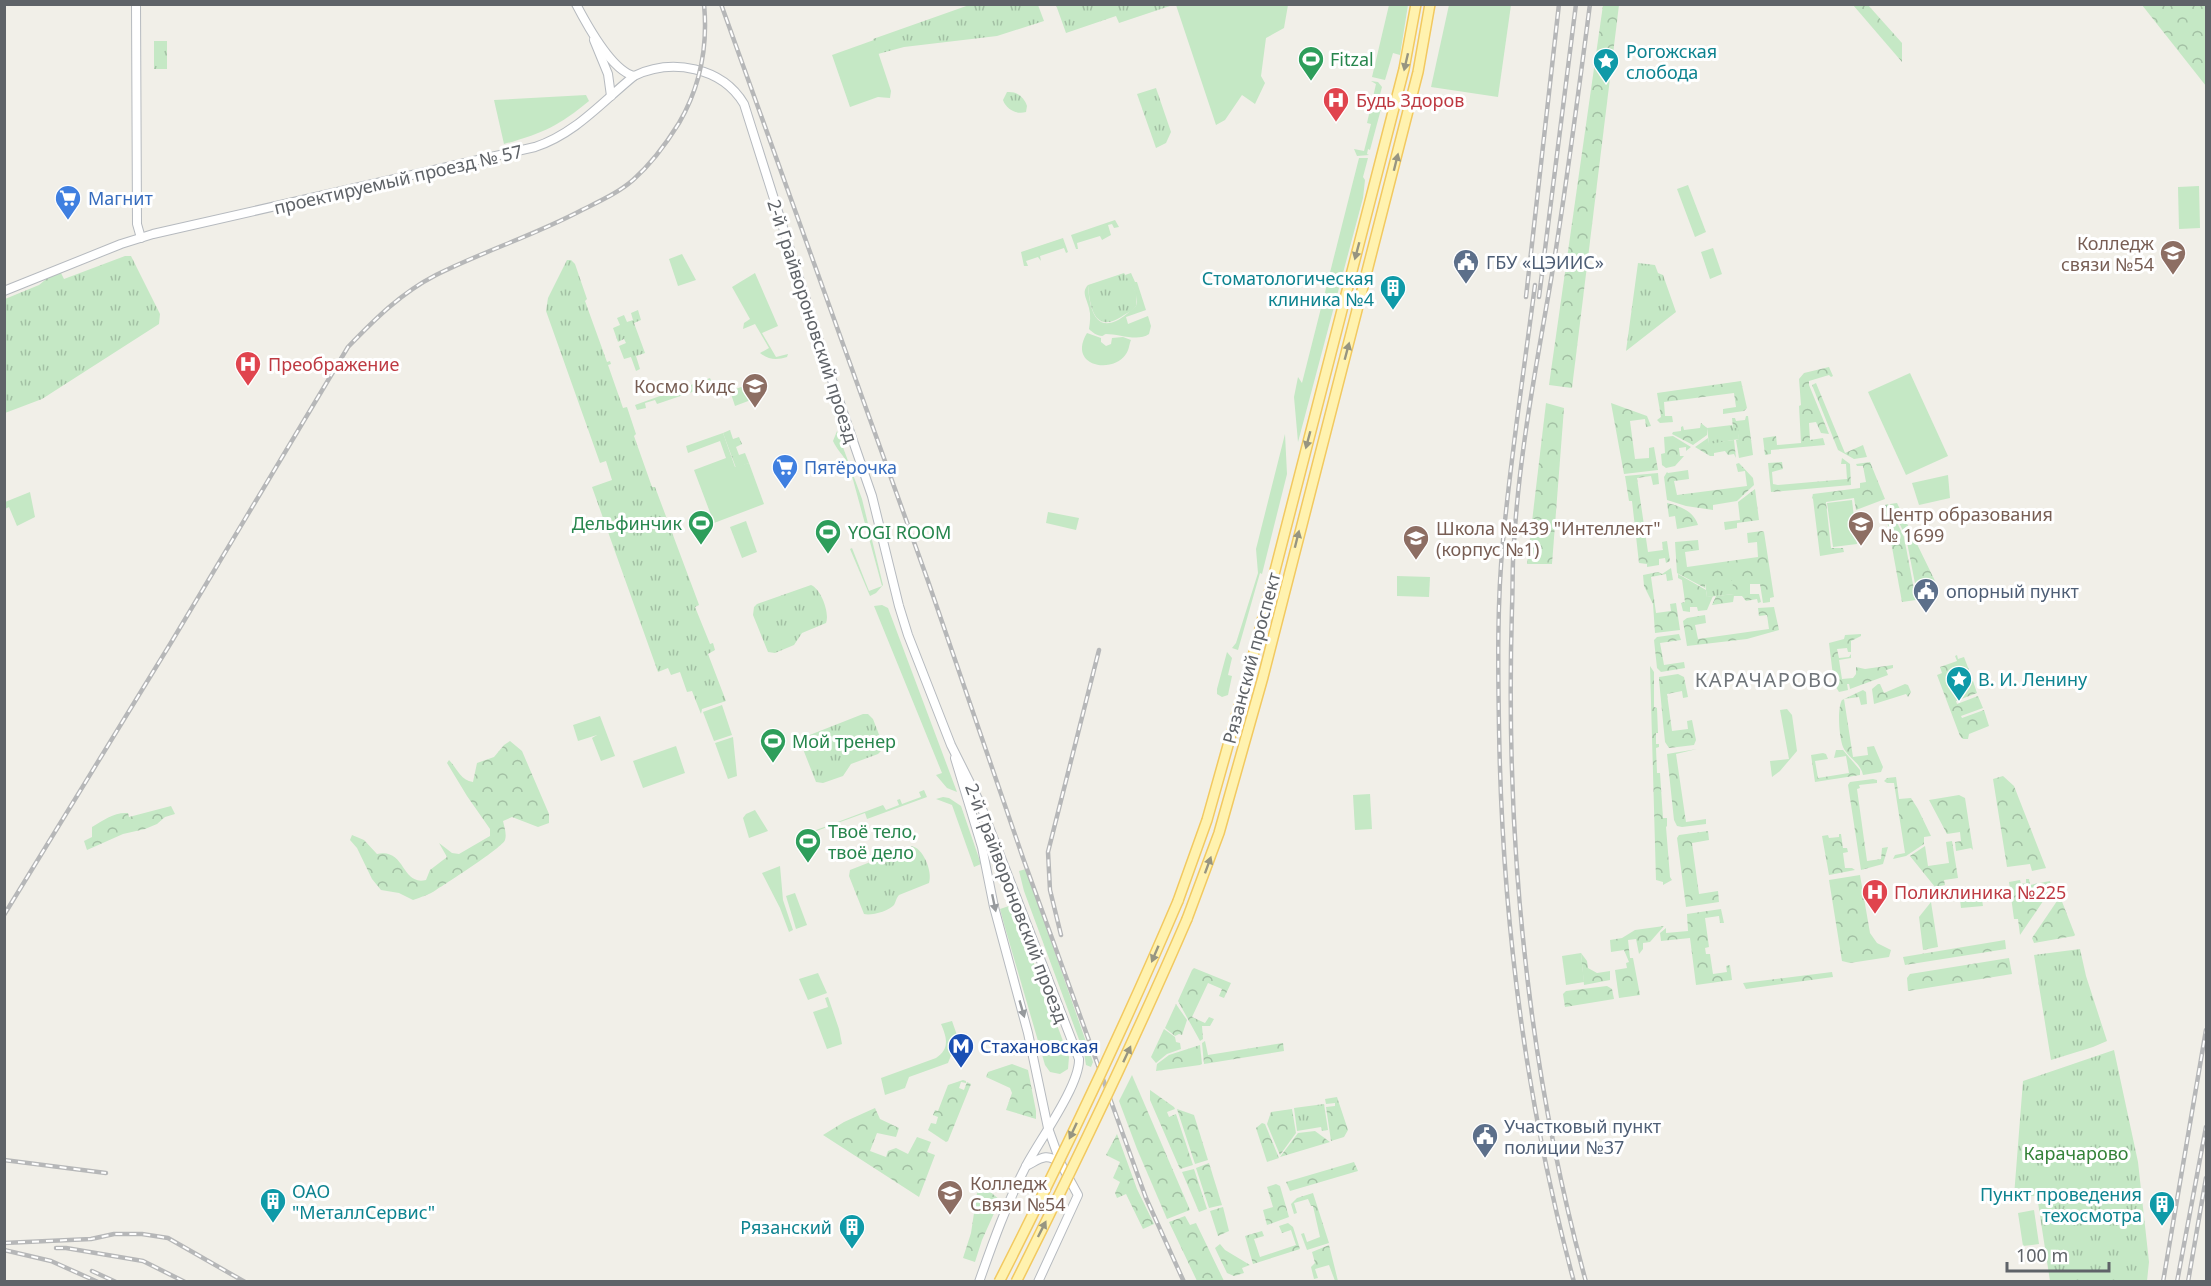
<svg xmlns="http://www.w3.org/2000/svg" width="2211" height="1286" viewBox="0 0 2211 1286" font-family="'Noto Sans',sans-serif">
  <defs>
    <pattern id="forest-crowns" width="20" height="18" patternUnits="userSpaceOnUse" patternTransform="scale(1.5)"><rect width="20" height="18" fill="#c5e8c5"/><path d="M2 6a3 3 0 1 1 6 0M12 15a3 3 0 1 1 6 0" fill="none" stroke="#a3c0a4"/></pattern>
    <pattern id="park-tufts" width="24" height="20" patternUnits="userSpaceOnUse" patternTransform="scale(1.5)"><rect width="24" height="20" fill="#c5e8c5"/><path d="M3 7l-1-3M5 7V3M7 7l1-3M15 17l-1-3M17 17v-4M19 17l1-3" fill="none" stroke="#a3c0a4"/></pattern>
  </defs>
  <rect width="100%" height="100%" fill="#f1efe8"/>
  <g fill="#c5e8c5">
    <path d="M1176 5H1288L1284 28 1266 38 1261 76 1265 83 1255 104 1242 95 1225 120 1216 125Z"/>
    <path d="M1389 5H1408L1400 55 1393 53 1385 80 1372 77Z"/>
    <path d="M1449 5H1511L1498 97 1431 87Z"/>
    <path d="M874 40 891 91 890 98 878 97 850 107 832 55Z"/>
    <path d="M1371 81 1378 82 1382 87 1378 102 1381 109 1370 150 1368 149 1367 154 1369 155 1357 156 1354 149 1364 151 1371 124 1367 123 1376 84Z"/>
    <path d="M586 95 589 101C559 126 541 134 504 144L494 100Z"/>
    <path d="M1359 158H1368L1363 177 1365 180 1363 198 1298 442 1294 397 1298 377 1302 383Z"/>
    <path d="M1688 185 1706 232 1695 237 1677 189Z"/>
    <path d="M2199 186 2200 228 2179 229 2178 187Z"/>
    <path d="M1115 220 1119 227 1114 228 1112 224 1108 225 1111 235 1102 240 1100 236 1077 243 1078 249H1076L1071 235Z"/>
    <path d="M1063 238 1068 252 1066 253 1064 248 1040 256 1041 261 1038 257 1026 261 1028 266H1024L1021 252Z"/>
    <path d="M1713 248 1722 274 1710 279 1701 252Z"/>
    <path d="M682 254 696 280 678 286 669 259Z"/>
    <path d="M755 273 778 326 762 333 776 357 788 354 787 357C777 360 769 360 760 353L769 348 755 324 743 329 744 323 750 319 732 287Z"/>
    <path d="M1131 273 1135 282H1137L1146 310 1126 317 1128 324 1148 316 1151 326 1149 334C1138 342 1119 334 1106 334 1105 334 1103 336 1102 336 1097 336 1092 332 1089 329 1090 322 1091 315 1089 308 1087 299 1081 292 1088 285 1089 300 1092 332 1116 321 1123 318 1130 311 1136 306 1140 293 1130 286 1125 275Z"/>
    <path d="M1087 333 1101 338V342L1106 346 1111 344 1112 338 1123 337 1131 340C1129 345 1129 350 1126 354 1112 375 1067 366 1087 333Z"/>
    <path d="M1910 373 1948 456 1906 475 1868 392Z"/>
    <path d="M710 378 713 385 657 404 655 400 645 403 646 408 637 410 635 405Z"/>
    <path d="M755 382 764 395 735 406 730 391Z"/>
    <path d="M837 431 862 499 883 585 876 593 870 596 850 549 852 548 869 591 882 586 849 465C844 456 837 450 833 441Z"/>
    <path d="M723 433 735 467 749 463 764 504 714 523 694 470 726 458 720 441 688 453 686 446Z"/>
    <path d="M1285 434 1287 474 1262 574 1260 573 1238 650 1232 648 1236 643 1258 573 1256 549Z"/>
    <path d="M1948 475 1950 498 1919 505 1912 483Z"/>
    <path d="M30 492 35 517 17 526 9 507 5 509V502Z"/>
    <path d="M1852 500 1857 544 1833 547 1827 503Z"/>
    <path d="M1048 512 1079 518 1076 530 1046 523Z"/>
    <path d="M746 521 757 552 742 558 730 527Z"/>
    <path d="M1397 576 1430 577 1429 597 1397 596Z"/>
    <path d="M882 605 888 608 957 792 947 788 936 775 942 773 874 606Z"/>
    <path d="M1227 652 1232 658 1228 675 1232 676 1228 695 1222 697 1217 694V689Z"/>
    <path d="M722 705 732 735 714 741 703 712Z"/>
    <path d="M1787 709 1792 715 1797 751 1780 771 1772 777 1770 761 1789 759 1780 710Z"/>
    <path d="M600 716 615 756 601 761 592 738 597 735 578 741 573 725Z"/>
    <path d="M733 737 737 776 728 779 715 743Z"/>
    <path d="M676 746 685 773 643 788 633 761Z"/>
    <path d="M924 790 927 797 867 819 865 813 832 825 834 831 832 832 830 826 806 835 808 840 802 842 800 836 883 805 886 810 899 805 897 800 900 799 902 804 921 797 919 792Z"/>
    <path d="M1370 794 1372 829 1355 830 1353 795Z"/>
    <path d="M943 797 949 798 961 806 981 864 974 867 952 805 936 799Z"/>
    <path d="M755 810 768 831 749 838 743 818 746 814Z"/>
    <path d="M780 866 783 900 793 930 789 932 780 908 762 873Z"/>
    <path d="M1026 869 1093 1062 1091 1067 1086 1065 1084 1053 1024 891 1019 871Z"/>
    <path d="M795 893 807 925 796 929 786 896Z"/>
    <path d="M1012 905 1069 1057 1068 1069 1060 1074 1050 1072 1045 1065 1004 924 1000 909Z"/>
    <path d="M1581 953 1584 982 1566 985 1562 956Z"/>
    <path d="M818 973 827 993 808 1000 799 979Z"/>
    <path d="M828 997 839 1029 842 1044 827 1049 813 1012 828 1007 825 998Z"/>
    <path d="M952 1021 958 1038 948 1063 909 1077 905 1088 885 1095 881 1078 936 1058C950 1049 947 1038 941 1024Z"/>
    <path d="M2034 1210 2039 1244 2023 1246 2018 1213Z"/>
  </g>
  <g fill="url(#forest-crowns)">
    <path d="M1603 5H1619L1572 388 1549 385Z"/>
    <path d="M1853 5H1868L1902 43V62Z"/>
    <path d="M2142 5H2206V86Z"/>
    <path d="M1829 367 1833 376 1831 377 1829 375 1809 381V385L1829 434 1821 433 1816 422 1809 423 1810 440 1823 438 1825 445 1771 450V454L1765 455 1763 438 1776 436 1777 445 1801 443 1799 406 1801 405 1799 379 1804 373Z"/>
    <path d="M1741 381 1747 408 1744 411 1723 414V409L1736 407 1734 393 1664 402 1665 416H1672L1673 422 1660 423 1657 420 1661 417 1657 393Z"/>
    <path d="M1816 383 1845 453 1863 445 1867 457 1854 459 1838 450 1812 385Z"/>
    <path d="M1546 403 1564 408 1552 564H1527Z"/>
    <path d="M1611 403 1647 416 1651 426 1646 427 1645 419 1630 421 1635 459 1649 458V448L1654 447 1658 470 1624 474Z"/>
    <path d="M1746 416H1748L1753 455 1739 458 1736 440 1739 439 1737 428H1733L1732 418H1735L1736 421 1745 420Z"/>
    <path d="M1701 423 1707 428V435L1693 445 1672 434 1673 432 1681 431V427L1683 426 1684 430 1700 428Z"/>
    <path d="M1673 436 1691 447 1686 451V447L1679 448 1680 456H1684L1675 466 1666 468 1662 465 1661 454 1665 453 1664 437Z"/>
    <path d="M1708 438 1709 443 1734 440 1736 458 1734 454 1728 455 1725 451 1714 453V456H1710L1695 447Z"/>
    <path d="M1842 458 1850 464 1851 485 1771 492 1768 463 1782 462 1783 469 1772 472 1773 484 1778 485 1847 479 1846 464H1841Z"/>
    <path d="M1870 462 1885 499 1856 510 1854 498 1826 502 1831 548H1843L1844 552 1820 556 1813 499 1812 498 1813 494 1860 488V483L1866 482 1863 466H1857L1856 464Z"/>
    <path d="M1739 463 1753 478 1754 485 1737 501 1713 505V510L1686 506 1667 500 1664 477 1667 472 1668 473 1688 470 1689 479 1674 481 1677 495 1747 486 1745 471 1738 472 1736 464Z"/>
    <path d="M1658 473 1659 484 1653 485 1651 476 1637 478 1648 552 1663 550 1662 542 1667 541 1670 561 1666 563 1665 558 1659 559V565L1647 567V564L1639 563 1632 501H1629L1625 476Z"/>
    <path d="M1755 489 1759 520 1737 523V528L1725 530 1724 522 1740 520 1738 502Z"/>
    <path d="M1667 503C1681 506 1694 512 1698 525L1677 529 1675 516 1669 517Z"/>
    <path d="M1897 503 1937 585C1937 597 1928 598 1918 599L1906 537 1890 504Z"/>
    <path d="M1888 504 1904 537 1916 600 1902 602 1885 509V505Z"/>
    <path d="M1762 531 1764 532 1774 597 1770 598V602L1763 603 1760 584H1750V594H1759L1761 602 1758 603 1757 599 1746 601 1742 596H1734L1733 602 1712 605 1716 596 1734 594 1705 584V588L1677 573 1675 542 1698 540 1699 550 1685 552 1687 567 1758 557 1757 542 1748 543 1747 533Z"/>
    <path d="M1671 568 1673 580 1667 581 1666 574 1651 577 1656 613 1671 611 1670 604 1676 603 1680 630 1655 633 1653 604 1644 586 1643 575 1658 572 1662 574Z"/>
    <path d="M1678 574 1706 590 1707 597 1713 596 1707 610 1698 611 1697 607H1690V612L1683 611 1681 603 1685 602 1682 580 1678 578Z"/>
    <path d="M1774 607 1779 630 1747 639 1687 646 1683 621 1687 618 1705 615 1706 623 1695 625 1698 639 1769 629 1767 615 1759 616 1758 608Z"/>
    <path d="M1679 634 1681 640 1660 643 1664 665 1684 662 1685 668 1661 672 1657 668 1654 640 1657 637Z"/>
    <path d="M1861 634V636L1851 641V652H1848L1847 648 1837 649 1839 658 1849 657 1851 654V658L1839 660 1842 679 1853 678 1856 674V667L1865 669 1893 665V668L1886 670 1888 675 1850 689 1849 684H1847L1848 690 1839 692 1834 684 1829 643 1844 639 1845 635Z"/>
    <path d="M1957 655 1958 659 1964 657 1972 678 1953 685V687L1973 681 1977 693 1956 701 1957 704 1978 696 1983 708 1961 716 1962 718 1984 710 1989 726 1969 734 1968 739H1963L1960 736 1937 675 1942 673 1940 667 1957 661 1955 656Z"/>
    <path d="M1650 666 1654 672V707L1657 708 1658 733H1656V744H1659V747L1656 748 1657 773H1660L1663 818H1667V826L1666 827 1670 877 1672 880 1663 885V882L1656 880Z"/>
    <path d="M1678 674 1684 677 1688 697 1683 698 1682 691 1667 694 1672 731 1688 729 1687 721 1692 720 1696 740 1694 745 1669 748 1665 742 1659 680V677Z"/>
    <path d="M1878 684H1880L1884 693 1905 684 1908 685 1911 692 1908 697 1906 694 1874 704 1872 689Z"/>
    <path d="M1863 690 1866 692 1867 704 1861 705 1859 697 1844 699 1853 757 1868 755 1867 747 1874 746 1883 767 1881 772 1863 775C1861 763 1848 758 1843 747 1839 737 1837 708 1842 700Z"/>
    <path d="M510 741 522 751 549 814V823L538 827 512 817 503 821C504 826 507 834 505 840 503 847 447 883 436 890 429 895 421 897 413 900L399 893 381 890 372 879 357 848 350 840 352 835 364 840 377 854C406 848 401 886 426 880L430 870 447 857 439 843 452 853 459 854 490 836V829L467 796 447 763 449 760C457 768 460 780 473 782L477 763 494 757 504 745Z"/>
    <path d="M1697 749 1676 754 1686 822 1706 819V824L1682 827 1677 826 1674 820 1667 754Z"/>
    <path d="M1836 750H1843L1860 770V775L1815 782 1811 755 1823 753 1826 754 1828 759 1815 761 1818 778 1849 773 1846 756 1834 758Z"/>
    <path d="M2003 776 2014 786 2046 868 2032 871 2030 864 2007 867 1993 779Z"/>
    <path d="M1896 777 1899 799 1911 798 1918 809 1931 836 1924 837V844L1906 856 1893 859 1895 855 1905 853 1894 783H1887L1884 781 1887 778Z"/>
    <path d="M1873 779 1877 780V783L1859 785 1860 788 1857 789 1867 861 1881 859 1882 848 1888 847 1883 864 1861 870 1848 785 1850 782Z"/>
    <path d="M1959 795 1965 798 1973 850 1971 848 1956 851 1955 842 1961 841 1960 832 1947 834 1929 800Z"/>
    <path d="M171 806 175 814 165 817 157 824 145 829 123 834 87 850 84 841 92 837V827C104 820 114 812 128 813L129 817Z"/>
    <path d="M1708 831 1709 840 1692 843 1699 894 1718 891 1719 902 1686 907 1677 838 1679 835Z"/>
    <path d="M1839 834H1841L1843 848H1847L1848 852 1843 853 1845 868H1852L1855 870 1829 875 1822 836 1828 835 1829 838 1839 837Z"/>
    <path d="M1952 841 1958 878 1944 880 1945 885 1935 887 1910 856 1925 846 1928 866 1949 863 1946 842Z"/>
    <path d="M1860 875 1870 933 1877 943 1891 950 1889 957 1850 963 1842 961 1829 880Z"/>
    <path d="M2026 879H2029L2030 885 2050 881 2052 888 2020 935 2018 919H2014L2009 882 2020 880 2021 884 2026 883Z"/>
    <path d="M1980 887 1983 906 1961 908 1959 890Z"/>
    <path d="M2061 899 2075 935 2074 936 2034 943 2032 938 2057 901Z"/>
    <path d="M1931 902 1938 947 1923 950 1919 917Z"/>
    <path d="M1721 909 1724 923H1720L1719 916 1705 918 1709 947 1705 948 1706 954H1710L1713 974 1727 972 1726 966 1730 965 1732 980 1696 985 1690 938 1661 941 1660 933 1666 928V933L1688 931 1687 914Z"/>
    <path d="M1664 926 1650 942 1643 943V949L1639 954 1636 939 1628 940 1630 958H1633L1640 995 1619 998 1615 970 1627 968 1626 963 1629 962 1624 950 1611 952 1610 940 1622 938 1635 930Z"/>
    <path d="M2005 940 2006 949 1905 965 1903 957Z"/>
    <path d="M1581 953 1587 961 1588 968 1597 973 1610 971V980L1584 985Z"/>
    <path d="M2009 958 2012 974 1908 991 1907 978 1910 974Z"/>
    <path d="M1194 968 1231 983 1224 998 1219 996 1222 989 1208 983 1192 1017 1205 1023 1209 1017 1214 1019 1210 1026H1202L1203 1039 1200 1041 1178 1001 1192 970Z"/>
    <path d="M1832 972 1833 977 1746 989 1743 983Z"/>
    <path d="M1607 986 1612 989 1614 999 1565 1007 1563 994 1566 991Z"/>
    <path d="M1176 1004 1187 1020 1182 1035 1179 1034 1175 1036 1165 1028Z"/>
    <path d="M1164 1029 1175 1037 1176 1042 1180 1043 1181 1049 1167 1054 1156 1063 1151 1057Z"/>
    <path d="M1205 1041 1208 1055 1283 1043 1284 1051 1204 1064 1202 1043Z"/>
    <path d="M1200 1045 1202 1064 1200 1065 1156 1071 1157 1064 1169 1055Z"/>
    <path d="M1012 1064 1028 1070 1036 1111V1119L1006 1110 1012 1093 1010 1088 986 1077 988 1072Z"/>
    <path d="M1132 1075 1190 1210 1167 1219 1137 1149 1119 1101Z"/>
    <path d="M963 1080 966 1081V1083L961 1082 959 1088 964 1090 967 1082 971 1084 948 1141 946 1142 928 1130 931 1123 936 1124 938 1117 933 1115 935 1110 938 1111 948 1085Z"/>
    <path d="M1150 1090 1174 1107 1175 1109 1167 1112 1169 1117 1176 1114 1193 1165 1180 1169 1150 1100Z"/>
    <path d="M1337 1097 1348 1130 1344 1137 1331 1141 1326 1107 1335 1106V1103L1326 1104 1325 1099Z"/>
    <path d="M875 1108 880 1119 899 1128 896 1137 877 1133 870 1151 886 1157 888 1151 896 1148 908 1154 917 1137 931 1142 927 1152 935 1155 919 1197 823 1135 844 1122Z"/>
    <path d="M1177 1109 1194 1115 1208 1160 1195 1164Z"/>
    <path d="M1292 1109 1296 1133 1280 1155 1267 1124 1271 1112Z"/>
    <path d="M1262 1123 1265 1124 1279 1158 1267 1162 1256 1128Z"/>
    <path d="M1315 1131 1330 1142 1280 1157 1298 1133Z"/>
    <path d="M1117 1134 1137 1189 1154 1224 1143 1229 1126 1194 1117 1198 1115 1193 1120 1182 1113 1178 1120 1162 1106 1155Z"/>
    <path d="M1354 1162 1358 1171 1290 1191 1286 1182Z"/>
    <path d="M1209 1163 1222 1205 1209 1208 1196 1168Z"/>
    <path d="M1194 1169 1207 1209 1199 1212 1182 1172Z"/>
    <path d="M1276 1184 1280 1186 1289 1217 1267 1225 1263 1210 1273 1207 1267 1187Z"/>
    <path d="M982 1185 1000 1200 982 1240 975 1262 963 1258 971 1233 977 1193Z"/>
    <path d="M1313 1193 1329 1243 1307 1250 1301 1234 1304 1233 1307 1242 1320 1237 1313 1206H1311L1308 1199 1294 1203 1297 1213 1294 1214 1291 1204 1297 1198Z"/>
    <path d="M1223 1207 1229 1231 1218 1236 1210 1211Z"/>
    <path d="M1185 1216 1190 1225 1196 1223 1224 1281H1197L1169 1222Z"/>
    <path d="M1288 1223 1293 1227 1300 1249 1253 1264 1245 1236 1262 1231 1264 1236 1254 1239 1260 1257 1296 1245 1291 1230 1282 1233 1279 1226Z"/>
    <path d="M1220 1244 1225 1250 1250 1265 1242 1268 1244 1273 1234 1276 1227 1273 1215 1248Z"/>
    <path d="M1329 1245 1338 1281H1335L1329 1265 1315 1269 1318 1278 1314 1279 1311 1267 1315 1263 1312 1252Z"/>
  </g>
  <g fill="url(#park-tufts)">
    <path d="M972 4 1038 5 1044 21 997 36 904 47 878 54 873 39Z"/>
    <path d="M1056 5V4L1173 5 1119 23 1116 16 1066 33Z"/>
    <rect x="154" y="41" width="13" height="28"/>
    <path d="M1156 88 1171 132 1166 143 1156 148 1137 94Z"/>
    <path d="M1007 92C1017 91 1024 97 1027 106L1026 112C1016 115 1006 109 1003 100Z"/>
    <path d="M125 256H131L160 314 159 324 42 399 5 413V299L39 285 50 276 61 273 64 279Z"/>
    <path d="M567 260H571L575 264 587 299 585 301 607 362 610 361 611 364 608 365 623 408 627 407 636 434 634 436 652 487H655L698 602 699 605 695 607 710 644 713 643 715 650 708 654 726 701 702 709 701 714 692 691 687 692 680 672 671 675 668 668 658 672 592 487 612 480 606 461 600 463 546 311 548 298Z"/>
    <path d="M1638 263 1655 265 1658 273 1663 275 1676 312 1626 351Z"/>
    <path d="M1124 273 1137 294 1136 306C1132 311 1129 312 1124 315 1095 335 1090 309 1088 285Z"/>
    <path d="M638 310 641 320 634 323 645 353 636 356 640 369 636 371 631 357 624 359 619 346 626 343 624 339 618 342 613 328 620 325 617 318 624 315 627 322 633 320 631 313Z"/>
    <path d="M1732 425 1733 428H1738L1739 439 1709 444 1707 428Z"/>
    <path d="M730 430 733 439 739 437 742 444 736 447 739 455 745 453 749 463 736 468 723 433Z"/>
    <path d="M1732 580 1734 594 1707 597 1705 583Z"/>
    <path d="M811 585C821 589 830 613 826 623L802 633 794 645 775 653 768 652 753 615 754 607 757 604Z"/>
    <path d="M863 714H868L873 719 883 745 882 750 878 754 851 764 843 776 823 783 816 782 801 744 802 738Z"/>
    <path d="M911 846C923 847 933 872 929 883L899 895C896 898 896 902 894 905 889 911 871 916 864 914L849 876 850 870Z"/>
    <path d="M2080 949 2086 976 2107 1041 2093 1047 2051 1060 2034 955Z"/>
    <path d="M2114 1050 2138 1162 2149 1262 2147 1281H2050L2037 1196H2014L2023 1081Z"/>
    <path d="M1324 1104 1328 1130 1322 1131 1321 1127 1297 1131 1294 1108Z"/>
  </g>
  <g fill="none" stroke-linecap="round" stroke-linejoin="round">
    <g stroke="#b6babf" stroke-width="10">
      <g id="secondary">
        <path d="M136 4 137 224 141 238"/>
        <path d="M576 4C587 25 611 70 634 76 672 58 722 67 744 104L823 354 872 496 899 606 908 635 951 745 979 801 1079 1059C1080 1085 1039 1141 1026 1166 1007 1203 993 1242 979 1282"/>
        <path d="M594 40 608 74 611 96"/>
        <path d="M4 291 121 244 153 234 535 147C575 134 602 102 634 76"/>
        <path d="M955 758 982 847 994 907 1028 1033 1048 1128 1061 1164 1078 1195 1038 1282"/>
        <path d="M1026 1166C1040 1159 1046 1152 1060 1163"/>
      </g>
    </g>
    <g stroke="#f2c960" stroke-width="12">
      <g id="primary">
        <path d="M1178 901 1207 820 1252 660 1404 69 1416 4"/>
        <path d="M1187 919 1219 833 1263 677 1418 72 1430 4"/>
      </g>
    </g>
    <use href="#secondary" stroke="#fff" stroke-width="8"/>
    <use href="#primary" stroke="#fff2af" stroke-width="9"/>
    <g stroke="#b6b7b8" stroke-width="4.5">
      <g id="rail">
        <path d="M721 4 928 581 1023 858 1146 1198 1184 1282"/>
        <path d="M1535 285C1524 370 1511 455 1503 541 1497 603 1498 666 1499 728 1502 914 1525 1101 1574 1282"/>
        <path d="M1526 297 1559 4"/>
        <path d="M1539 297 1576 4"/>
        <path d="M4 915 172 641 348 347C375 319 401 293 436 275 484 251 535 235 582 210 600 201 618 193 633 180 651 164 666 144 679 123 700 87 708 46 704 4"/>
        <path d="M1061 935 1050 890 1048 852 1099 650"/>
        <path d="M4 1160 106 1173"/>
        <path d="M4 1243 91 1239 114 1234H142L168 1238 245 1282"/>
        <path d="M56 1248H66L143 1261 185 1282"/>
        <path d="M4 1250 51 1261 98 1282"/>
        <path d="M92 1271 116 1282"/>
        <path d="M1586 1282C1526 1062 1505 836 1512 608 1513 586 1512 565 1514 543 1519 455 1536 367 1551 280 1566 189 1578 97 1590 4"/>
        <path d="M2163 1282 2206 1030"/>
        <path d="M2177 1282 2206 1127"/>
        <path d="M2188 1282 2206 1178"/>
      </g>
    </g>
    <use href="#rail" stroke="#fff" stroke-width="2" stroke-dasharray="7" stroke-linecap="butt"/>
    <g stroke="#f2c960" stroke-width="12" stroke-linecap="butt">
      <g id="primary-bridge">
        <path d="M999 1282C1063 1156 1123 1030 1178 901"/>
        <path d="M1016 1282C1076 1162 1134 1042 1187 919"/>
      </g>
    </g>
    <use href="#primary-bridge" stroke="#fff2af" stroke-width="9"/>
  </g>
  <defs><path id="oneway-solid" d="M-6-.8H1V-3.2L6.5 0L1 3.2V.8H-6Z" transform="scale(1.5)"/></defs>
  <g fill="#979581">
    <use href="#oneway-solid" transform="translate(1406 62) rotate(103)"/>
    <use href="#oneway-solid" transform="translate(1396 162) rotate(-76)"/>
    <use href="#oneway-solid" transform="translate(1357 251) rotate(105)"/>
    <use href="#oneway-solid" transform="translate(1347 351) rotate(-75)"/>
    <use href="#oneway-solid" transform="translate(1308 440) rotate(105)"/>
    <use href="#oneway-solid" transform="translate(1297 539) rotate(-76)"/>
    <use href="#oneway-solid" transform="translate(1208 865) rotate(-70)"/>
    <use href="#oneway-solid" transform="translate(1155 954) rotate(113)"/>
    <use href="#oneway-solid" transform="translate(1127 1054) rotate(-65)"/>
    <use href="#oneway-solid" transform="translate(1073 1131) rotate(115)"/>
    <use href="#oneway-solid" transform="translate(1042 1229) rotate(-63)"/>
  </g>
  <g fill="#979a9d">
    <use href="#oneway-solid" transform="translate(994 903) rotate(78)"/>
    <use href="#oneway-solid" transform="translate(1022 1009) rotate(74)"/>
  </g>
  <defs>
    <g id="stadium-pin" transform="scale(1.35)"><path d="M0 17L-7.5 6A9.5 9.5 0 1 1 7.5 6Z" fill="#2e9e5b" stroke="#fff"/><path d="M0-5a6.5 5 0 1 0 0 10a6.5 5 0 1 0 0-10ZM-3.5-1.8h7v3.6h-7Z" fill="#fff"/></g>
    <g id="sight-pin" transform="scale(1.35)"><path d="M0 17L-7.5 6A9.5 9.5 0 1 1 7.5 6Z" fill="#0f9aa8" stroke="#fff"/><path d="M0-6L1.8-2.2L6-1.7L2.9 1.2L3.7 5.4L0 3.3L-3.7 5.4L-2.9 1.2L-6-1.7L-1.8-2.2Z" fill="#fff"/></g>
    <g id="hospital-pin" transform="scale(1.35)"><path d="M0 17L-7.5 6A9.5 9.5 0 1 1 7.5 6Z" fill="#e0444e" stroke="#fff"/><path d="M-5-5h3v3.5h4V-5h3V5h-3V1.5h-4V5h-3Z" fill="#fff"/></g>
    <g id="supermarket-pin" transform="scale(1.35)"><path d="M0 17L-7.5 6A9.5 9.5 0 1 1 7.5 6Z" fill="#3f7fe0" stroke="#fff"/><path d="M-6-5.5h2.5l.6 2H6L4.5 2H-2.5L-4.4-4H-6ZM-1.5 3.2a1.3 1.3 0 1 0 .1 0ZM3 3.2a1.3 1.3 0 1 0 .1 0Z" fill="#fff"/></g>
    <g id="university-pin" transform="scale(1.35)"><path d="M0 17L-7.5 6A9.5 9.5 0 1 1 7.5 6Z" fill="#8d6e63" stroke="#fff"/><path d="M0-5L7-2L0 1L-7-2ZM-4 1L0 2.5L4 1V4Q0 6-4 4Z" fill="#fff"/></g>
    <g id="civic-pin" transform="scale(1.35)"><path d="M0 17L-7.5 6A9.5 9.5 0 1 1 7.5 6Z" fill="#5c6f8a" stroke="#fff"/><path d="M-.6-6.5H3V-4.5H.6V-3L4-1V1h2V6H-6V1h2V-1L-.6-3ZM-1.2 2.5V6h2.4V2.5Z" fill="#fff"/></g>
    <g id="building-pin" transform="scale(1.35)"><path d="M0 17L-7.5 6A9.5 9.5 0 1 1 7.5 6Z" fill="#0f9aa8" stroke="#fff"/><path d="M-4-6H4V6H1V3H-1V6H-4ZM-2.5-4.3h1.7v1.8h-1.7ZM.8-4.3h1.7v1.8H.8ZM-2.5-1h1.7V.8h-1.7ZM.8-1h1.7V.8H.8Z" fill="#fff"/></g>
    <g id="school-pin" transform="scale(1.35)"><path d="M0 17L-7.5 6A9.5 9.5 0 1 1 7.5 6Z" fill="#8d6e63" stroke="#fff"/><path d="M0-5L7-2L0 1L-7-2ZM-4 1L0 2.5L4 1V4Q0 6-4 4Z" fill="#fff"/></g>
    <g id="metro-pin" transform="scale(1.35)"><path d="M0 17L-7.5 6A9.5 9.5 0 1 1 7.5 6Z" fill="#1a4fb4" stroke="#fff"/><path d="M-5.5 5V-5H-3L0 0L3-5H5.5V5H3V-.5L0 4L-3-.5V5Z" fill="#fff"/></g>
  </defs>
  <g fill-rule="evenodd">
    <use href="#stadium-pin" x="1311" y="59"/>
    <use href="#sight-pin" x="1606" y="61"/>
    <use href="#hospital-pin" x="1336" y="100"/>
    <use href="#supermarket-pin" x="68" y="198"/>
    <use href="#university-pin" x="2173" y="253"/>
    <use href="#civic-pin" x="1466" y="262"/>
    <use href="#building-pin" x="1393" y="288"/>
    <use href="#hospital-pin" x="248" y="364"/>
    <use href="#school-pin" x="755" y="386"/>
    <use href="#supermarket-pin" x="785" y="467"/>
    <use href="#stadium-pin" x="701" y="523"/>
    <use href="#school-pin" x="1861" y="524"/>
    <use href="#stadium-pin" x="828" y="532"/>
    <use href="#school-pin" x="1416" y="538"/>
    <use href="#civic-pin" x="1926" y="591"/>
    <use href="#sight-pin" x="1959" y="679"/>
    <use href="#stadium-pin" x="773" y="741"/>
    <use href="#stadium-pin" x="808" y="841"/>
    <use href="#hospital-pin" x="1875" y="892"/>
    <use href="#metro-pin" x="961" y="1046"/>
    <use href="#civic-pin" x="1485" y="1136"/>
    <use href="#university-pin" x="950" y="1193"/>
    <use href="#building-pin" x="273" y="1201"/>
    <use href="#building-pin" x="2162" y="1204"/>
    <use href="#building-pin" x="852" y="1227"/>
  </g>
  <g text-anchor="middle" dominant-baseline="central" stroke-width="6" stroke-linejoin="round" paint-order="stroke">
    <g font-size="18" fill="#0d838f" stroke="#fff" text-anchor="start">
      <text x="1626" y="51">Рогожская<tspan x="1626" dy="21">слобода</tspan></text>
      <text x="1374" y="278" text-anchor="end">Стоматологическая<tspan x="1374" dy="21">клиника №4</tspan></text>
      <text x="1978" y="679">В. И. Ленину</text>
      <text x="292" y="1191">ОАО<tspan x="292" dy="21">"МеталлСервис"</tspan></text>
      <text x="2142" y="1194" text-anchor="end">Пункт проведения<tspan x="2142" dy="21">техосмотра</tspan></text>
      <text x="832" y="1227" text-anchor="end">Рязанский</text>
    </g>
    <g font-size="18" fill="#27864d" stroke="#fff" text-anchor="start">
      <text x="1330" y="59">Fitzal</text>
      <text x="682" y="523" text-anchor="end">Дельфинчик</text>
      <text x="848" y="532">YOGI ROOM</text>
      <text x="792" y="741">Мой тренер</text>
      <text x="828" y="831">Твоё тело,<tspan x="828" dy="21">твоё дело</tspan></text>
    </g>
    <g font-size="18" fill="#be3a42" stroke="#fff" text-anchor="start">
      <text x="1356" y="100">Будь Здоров</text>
      <text x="268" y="364">Преображение</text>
      <text x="1894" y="892">Поликлиника №225</text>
    </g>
    <g font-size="18" fill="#5f6368" stroke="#fff">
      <text transform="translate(398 179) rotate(-13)">проектируемый проезд № 57</text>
      <text transform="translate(813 321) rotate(72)">2-й Грайвороновский проезд</text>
      <text transform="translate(1251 658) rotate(-75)">Рязанский проспект</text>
      <text transform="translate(1017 903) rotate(69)">2-й Грайвороновский проезд</text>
    </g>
    <g font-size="18" fill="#366cbe" stroke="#fff" text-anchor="start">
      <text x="88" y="198">Магнит</text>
      <text x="804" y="467">Пятёрочка</text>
    </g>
    <g font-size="18" fill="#785e54" stroke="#fff" text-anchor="start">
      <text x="2154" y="243" text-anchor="end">Колледж<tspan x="2154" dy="21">связи №54</tspan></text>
      <text x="736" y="386" text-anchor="end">Космо Кидс</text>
      <text x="1880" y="514">Центр образования<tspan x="1880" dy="21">№ 1699</tspan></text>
      <text x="1436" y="528">Школа №439 "Интеллект"<tspan x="1436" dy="21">(корпус №1)</tspan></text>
      <text x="970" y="1183">Колледж<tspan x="970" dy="21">Связи №54</tspan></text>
    </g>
    <g font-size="18" fill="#4e5e75" stroke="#fff" text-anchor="start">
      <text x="1486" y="262">ГБУ «ЦЭИИС»</text>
      <text x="1946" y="591">опорный пункт</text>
      <text x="1504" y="1126">Участковый пункт<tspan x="1504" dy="21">полиции №37</tspan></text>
    </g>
    <g font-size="18" fill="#164399" stroke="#fff" text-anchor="start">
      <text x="980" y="1046">Стахановская</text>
    </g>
    <g font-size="18" fill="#348238" stroke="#fff">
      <text x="2076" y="1153">Карачарово</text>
    </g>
    <g font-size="20" letter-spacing="1.5" fill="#70757a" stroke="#fff">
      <text x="1767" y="679">КАРАЧАРОВО</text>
    </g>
  </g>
  <rect width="2211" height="1286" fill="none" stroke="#5f6368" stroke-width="12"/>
  <path d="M2007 1262v9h102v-9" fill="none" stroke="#5f6368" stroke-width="3"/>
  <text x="2016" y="1262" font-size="18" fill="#5f6368" stroke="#ffffff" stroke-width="4.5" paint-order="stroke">100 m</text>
</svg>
